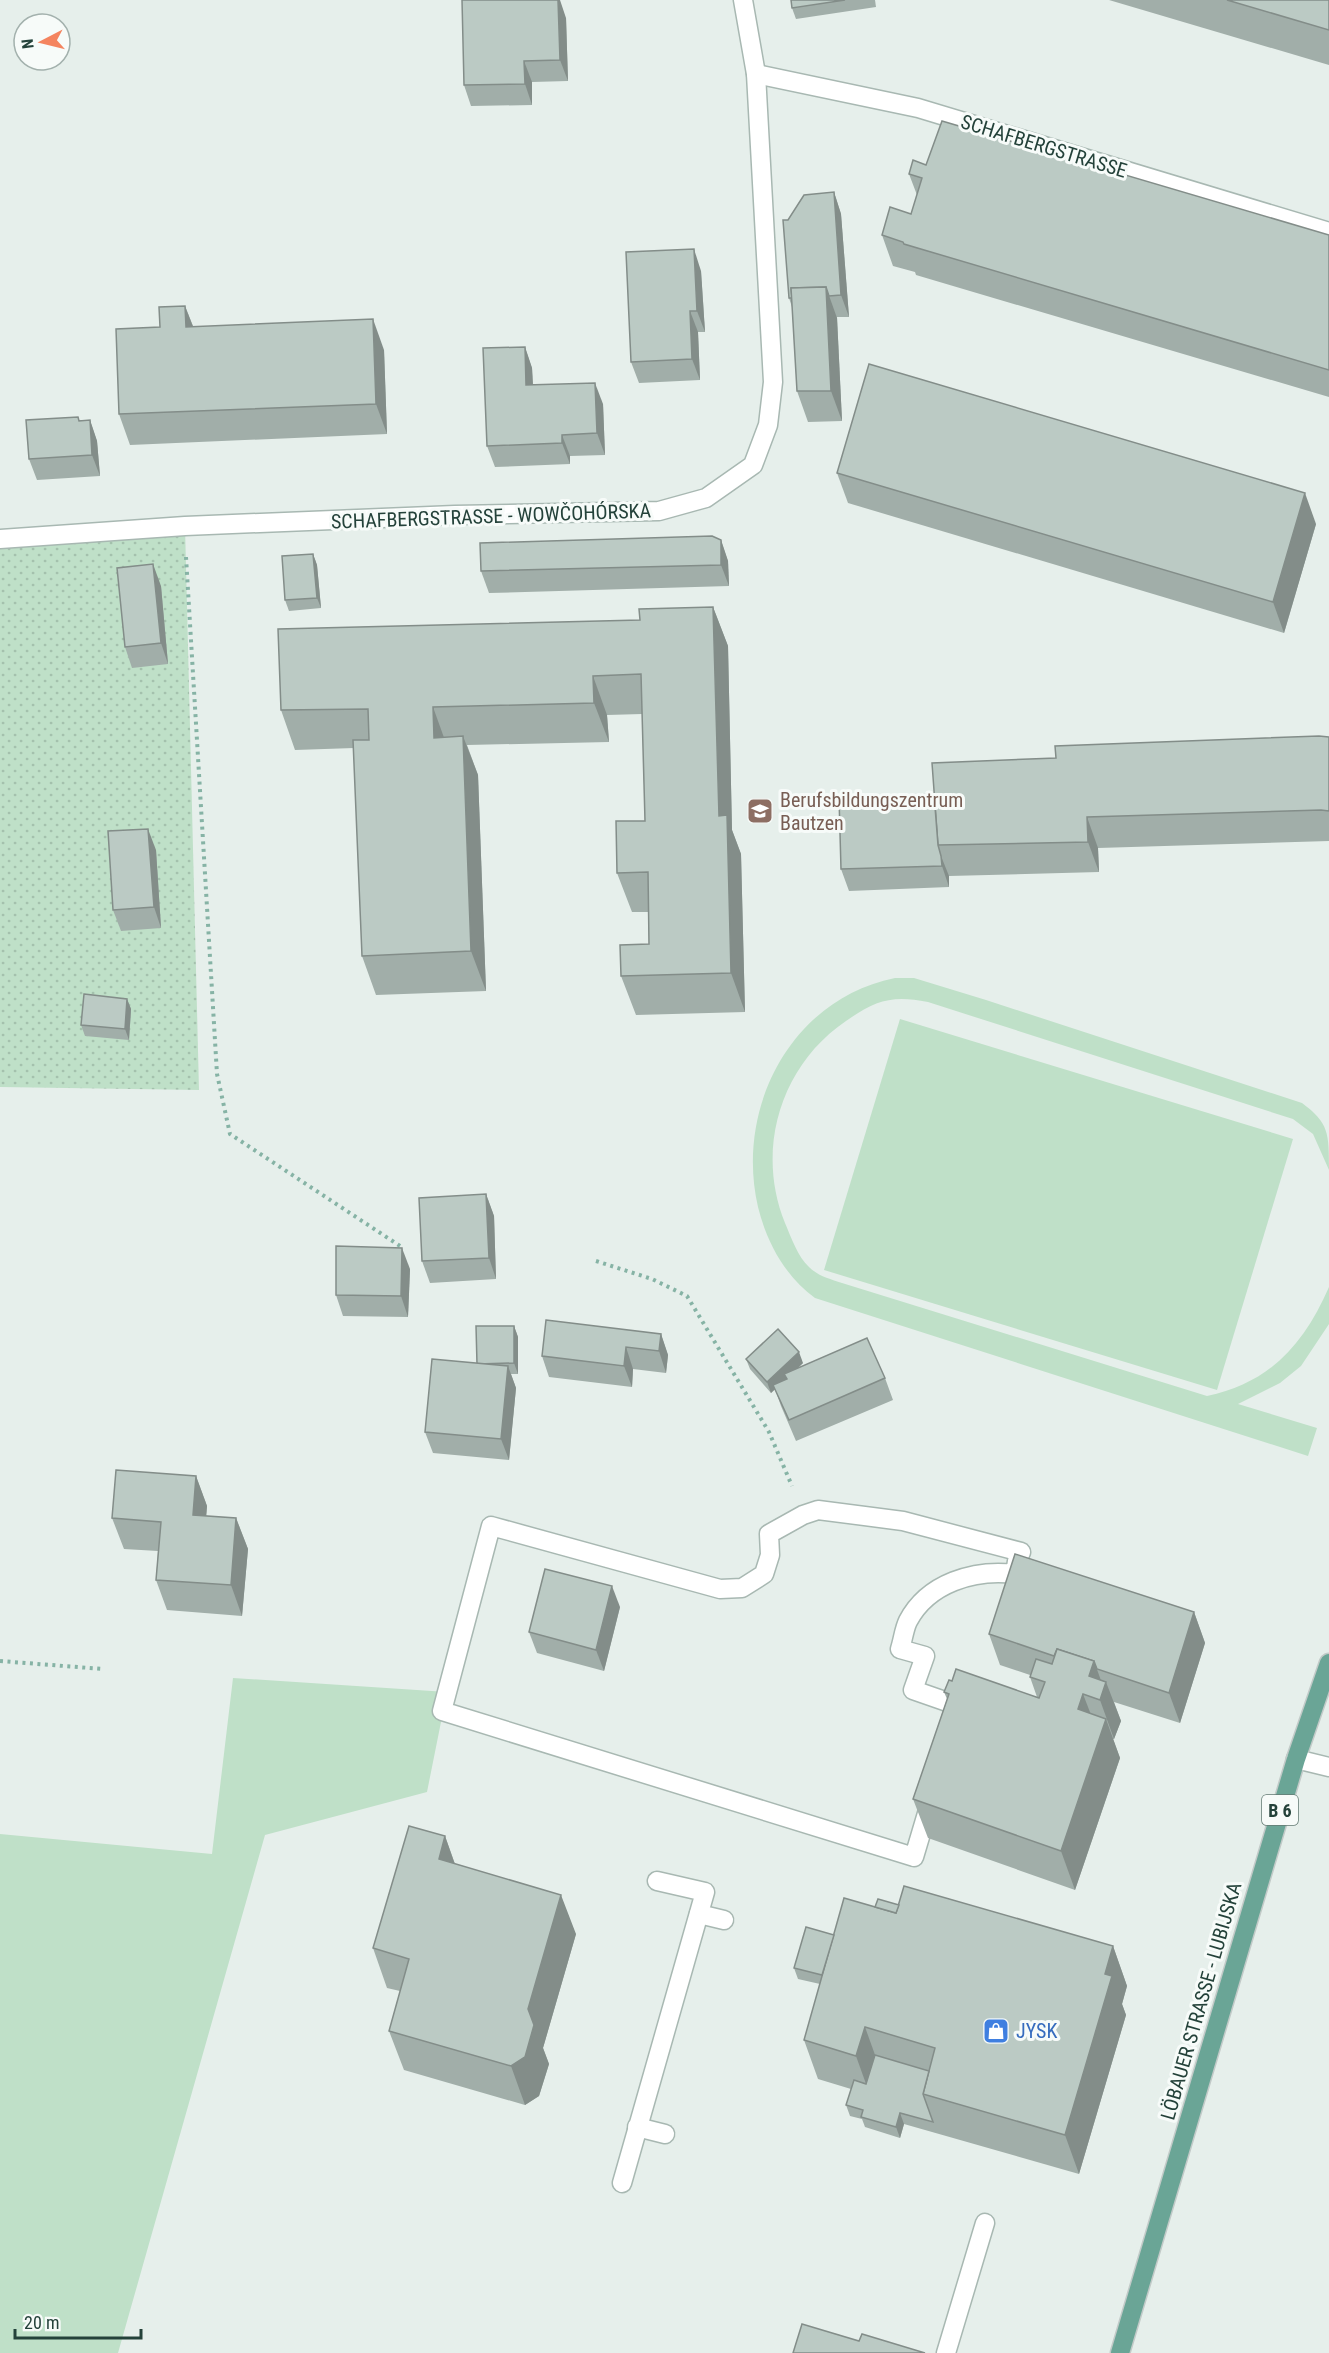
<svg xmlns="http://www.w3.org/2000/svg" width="1329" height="2353" viewBox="0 0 1329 2353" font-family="'Roboto Condensed',sans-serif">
  <defs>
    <pattern id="garden-dots" width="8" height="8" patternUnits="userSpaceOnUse" patternTransform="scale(1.5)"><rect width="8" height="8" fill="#bfe0c8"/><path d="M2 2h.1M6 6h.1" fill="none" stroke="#a4c1ad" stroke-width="1.8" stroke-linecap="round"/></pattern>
  </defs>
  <rect width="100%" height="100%" fill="#e6efeb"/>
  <g fill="#bfe0c8">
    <path d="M895 978H914L986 1000 1302 1103C1329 1123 1329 1133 1329 1170L1313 1134 1293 1119 928 1002C892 995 876 1000 846 1021 781 1065 755 1149 785 1223 791 1237 798 1257 809 1267 818 1276 830 1279 842 1283L1207 1396C1270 1383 1304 1344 1329 1287V1324L1301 1366 1280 1383 1238 1404 1317 1428 1308 1456 815 1298C785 1276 767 1243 758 1207 735 1108 791 999 895 978Z"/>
    <path d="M900 1019 1293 1139 1217 1390 824 1270Z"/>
    <path d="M233 1678 447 1692 427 1792 265 1835 118 2353H0V1834L212 1854Z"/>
  </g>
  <path fill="url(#garden-dots)" d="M185 526 199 1090 0 1087V539Z"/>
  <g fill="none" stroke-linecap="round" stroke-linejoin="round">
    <g stroke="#a8b8b2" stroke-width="21">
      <g id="minor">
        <path d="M756 74 918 108 1329 232"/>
        <path d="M0 539 185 526 455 515 659 511 706 498 753 465 768 425 773 382 756 74 743 0"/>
        <path d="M818 1510 903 1521 1021 1552 1017 1561 1015 1574C974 1569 928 1583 908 1621 904 1629 903 1640 900 1649L925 1656 913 1690 959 1706 914 1857 442 1711 491 1526 720 1589 742 1588 764 1574 770 1555 769 1534 803 1515Z"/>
        <path d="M1296 1759 1329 1767"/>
        <path d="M699 1914 724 1920"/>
        <path d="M637 2127 665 2134"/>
        <path d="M622 2183 705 1892 657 1881"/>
        <path d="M946 2353 985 2223"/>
      </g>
    </g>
    <g stroke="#c2cac8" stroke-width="21">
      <path id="major" d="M1120 2353 1296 1759 1329 1663"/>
    </g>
    <g stroke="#86b3a5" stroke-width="4" stroke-dasharray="3 4.5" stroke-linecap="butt">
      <path d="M186 557 217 1074 230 1134 400 1246"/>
      <path d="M596 1261 652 1279 687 1296 769 1432 792 1486"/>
      <path d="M0 1661 103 1669"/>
    </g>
    <use href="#minor" stroke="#fff" stroke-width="18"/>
    <use href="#major" stroke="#6aa596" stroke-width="18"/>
  </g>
  <g fill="#a1aea9">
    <path d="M791 0H875L876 7 796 19 792 8Z"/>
    <path d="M1109 0H1329V65Z"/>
    <path d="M566 18 568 81 532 82V105L471 106 464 85Z"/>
    <path d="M926 165 1329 235V397L916 275 915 272 893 266 882 235 911 214 917 195 909 174Z"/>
    <path d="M834 192 841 214 849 317H837L842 421 808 422 797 391 792 307 789 298 788 220Z"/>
    <path d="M701 271 705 332H698L700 380 639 383 631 362Z"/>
    <path d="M185 306 193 326 384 350 387 434 130 445 119 414 160 327Z"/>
    <path d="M525 347 532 368 533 385 603 404 605 455 570 456V464L495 467 487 446Z"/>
    <path d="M78 417 79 420H90L97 441 100 476 37 480 29 459Z"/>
    <path d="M837 473 1316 524 1284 633 848 503Z"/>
    <path d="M721 540 728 561 729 586 489 593 481 571Z"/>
    <path d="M313 554 317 565 321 608 289 611 285 600Z"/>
    <path d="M161 586 168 664 132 668 125 647Z"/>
    <path d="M713 607 728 646 732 830 741 854 745 1012 636 1015 621 976 649 944 648 912H632L617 873 645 821 642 714 607 715 609 742 467 745 478 775 486 991 376 995 362 956 354 748 295 750 281 710 640 620Z"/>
    <path d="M1329 737V841L1098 848 1099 872 949 876V887L849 891 841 869 934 794 1056 758Z"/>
    <path d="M156 850 161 928 121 931 113 910Z"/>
    <path d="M127 999 131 1009 129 1040 85 1036 81 1025Z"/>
    <path d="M486 1194 494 1216 496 1279 430 1283 422 1261Z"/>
    <path d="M410 1269 408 1317 343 1316 336 1295Z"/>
    <path d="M514 1326 518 1337V1374H511L516 1388 509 1460 433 1453 425 1432 477 1363Z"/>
    <path d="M661 1334 668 1355 666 1373 633 1369 632 1387 549 1377 542 1356Z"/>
    <path d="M746 1359 803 1363 797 1369 885 1378 893 1400 796 1441 781 1406 775 1389 771 1393 750 1369Z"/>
    <path d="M196 1476 207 1506 206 1516 236 1518 248 1549 242 1616 167 1610 156 1580 158 1551 124 1549 112 1518Z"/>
    <path d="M620 1607 604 1671 537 1653 529 1632Z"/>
    <path d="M1194 1612 1205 1643 1180 1723 1114 1702 1121 1721 1114 1739H1113L1120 1758 1075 1890 928 1838 913 1799 947 1699 944 1692 952 1681 1037 1697 1030 1677V1675L1000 1665 989 1634Z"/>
    <path d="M445 1836 455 1864 576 1934 543 2048 549 2064 539 2096 525 2105 404 2070 389 2031 400 1991 387 1988 373 1948Z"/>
    <path d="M899 1905 1113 1946 1127 1986 1122 2004 1126 2015 1079 2174 904 2124 900 2138 865 2127 862 2119 850 2116 846 2105 851 2089 818 2079 804 2040 820 1984 798 1979 794 1968 834 1935 875 1907Z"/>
  </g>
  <g fill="#838d89">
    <path d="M558 0H560L566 18 568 81 560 60Z"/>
    <path d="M524 61 532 82V105L525 84Z"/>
    <path d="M834 192 841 214 849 317 841 295Z"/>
    <path d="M694 249 701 271 705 332 697 311Z"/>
    <path d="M826 287 837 318 842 421 831 391Z"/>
    <path d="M185 306 197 337 186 327Z"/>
    <path d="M690 311 698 332 700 380 692 359Z"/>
    <path d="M373 319 384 350 387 434 376 404Z"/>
    <path d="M525 347 532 368 534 406 526 385Z"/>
    <path d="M595 383 603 404 605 455 597 433Z"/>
    <path d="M90 420 97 441 100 476 92 455Z"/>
    <path d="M562 435 570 456V464L562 443Z"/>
    <path d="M1305 493 1316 524 1284 633 1273 602Z"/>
    <path d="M721 540 728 561 729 586 721 565Z"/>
    <path d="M313 554 317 565 321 608 317 598Z"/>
    <path d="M153 564 161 586 168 664 161 643Z"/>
    <path d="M713 607 728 646 732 830 741 854 745 1012 731 973 719 816Z"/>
    <path d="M593 676 607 715 609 742 594 703Z"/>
    <path d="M433 707 447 746 434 738Z"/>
    <path d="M463 736 478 775 486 991 471 951Z"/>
    <path d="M1087 817 1098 848 1099 872 1088 842Z"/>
    <path d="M148 829 156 850 161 928 154 907Z"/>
    <path d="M941 856 949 876V887L942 866Z"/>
    <path d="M127 999 131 1009 129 1040 125 1029Z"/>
    <path d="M486 1194 494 1216 496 1279 489 1258Z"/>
    <path d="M402 1248 410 1269 408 1317 401 1296Z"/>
    <path d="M514 1326 518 1337V1374L514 1363Z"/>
    <path d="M661 1334 668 1355 666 1373 659 1351Z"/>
    <path d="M626 1347 633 1369 632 1387 624 1366Z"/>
    <path d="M799 1352 803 1363 771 1393 767 1382Z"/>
    <path d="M508 1366 516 1388 509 1460 501 1439Z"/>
    <path d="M196 1476 207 1506 204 1546 193 1515Z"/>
    <path d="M236 1518 248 1549 242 1616 231 1585Z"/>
    <path d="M612 1586 620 1607 604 1671 596 1650Z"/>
    <path d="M1194 1612 1205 1643 1180 1723 1169 1693Z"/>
    <path d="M1094 1661 1104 1689 1106 1682 1121 1721 1114 1739 1100 1700 1089 1676Z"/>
    <path d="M1083 1694 1098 1733 1078 1709Z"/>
    <path d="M1106 1719 1120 1758 1075 1890 1061 1851Z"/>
    <path d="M445 1836 459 1876 439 1859Z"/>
    <path d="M561 1895 576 1934 543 2048 549 2064 539 2096 525 2105 511 2066Z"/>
    <path d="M1113 1946 1127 1986 1122 2004 1126 2015 1079 2174 1065 2135 1105 1974Z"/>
    <path d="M865 2027 879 2066 870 2095 856 2056Z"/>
    <path d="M900 2113 904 2124 900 2138 896 2127Z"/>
  </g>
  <g fill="#bbcac4" stroke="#838d89" stroke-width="1.5">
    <path d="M462 0H558L560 60 524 61 525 84 464 85Z"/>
    <path d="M791 0H845L792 8Z"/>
    <path d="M1227 0H1329V30Z"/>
    <path d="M942 121 1329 235V370L904 244 903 242 882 235 890 207 911 214 922 178 909 174 913 160 926 165Z"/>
    <path d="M834 192 841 295 829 296 826 287 791 288 792 298H789L783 220H788L804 195Z"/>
    <path d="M694 249 697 311H690L692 359 631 362 626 252Z"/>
    <path d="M826 287 831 391H797L791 288Z"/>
    <path d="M185 306 186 327 373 319 376 404 119 414 116 329 160 327 159 307Z"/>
    <path d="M525 347 526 385 595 383 597 433 562 435V443L487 446 483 348Z"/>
    <path d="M869 364 1305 493 1273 602 837 473Z"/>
    <path d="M78 417 79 421 90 420 92 455 29 459 26 420Z"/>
    <path d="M712 536 721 540V565L481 571 480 543Z"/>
    <path d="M313 554 317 598 285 600 282 556Z"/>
    <path d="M153 564 161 643 125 647 117 568Z"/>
    <path d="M713 607 719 816 727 815 731 973 621 976 620 945 649 944 648 872 617 873 616 821H645L641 674 593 676 594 703 433 707 434 738 463 736 471 951 362 956 353 740H369L368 709 281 710 278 629 640 620 639 609Z"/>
    <path d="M1319 736 1329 737V811L1321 810 1087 817 1088 842 938 845 932 763 1056 758 1055 746Z"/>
    <path d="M934 794 938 845 941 856 942 866 841 869 839 797Z"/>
    <path d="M148 829 154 907 113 910 108 831Z"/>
    <path d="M84 994 127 999 125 1029 81 1025Z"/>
    <path d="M486 1194 489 1258 422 1261 419 1198Z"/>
    <path d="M336 1246 402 1248 401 1296 336 1295Z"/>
    <path d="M546 1320 661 1334 659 1351 626 1347 624 1366 542 1356Z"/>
    <path d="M476 1326H514V1363L477 1364Z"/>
    <path d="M778 1329 799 1352 767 1382 746 1359Z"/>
    <path d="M867 1338 885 1378 789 1420 773 1385 787 1379 784 1374Z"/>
    <path d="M432 1359 508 1366 501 1439 425 1432Z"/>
    <path d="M116 1470 196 1476 193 1515 236 1518 231 1585 156 1580 161 1522 112 1518Z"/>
    <path d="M1015 1554 1194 1612 1169 1693 1097 1669 1094 1661 1057 1649 1054 1656 989 1634Z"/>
    <path d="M545 1569 612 1586 596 1650 529 1632Z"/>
    <path d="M1057 1649 1094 1661 1089 1676 1106 1682 1100 1700 1083 1694 1078 1709 1106 1719 1061 1851 913 1799 949 1694 944 1692 949 1680 952 1681 956 1669 1039 1698 1045 1682 1030 1677 1036 1659 1052 1664Z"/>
    <path d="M409 1826 445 1836 439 1859 561 1895 528 2009 534 2025 525 2057 511 2066 389 2031 409 1959 373 1948Z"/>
    <path d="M904 1886 1113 1946 1105 1974 1112 1976 1065 2135 923 2094 935 2048 865 2027 856 2056 804 2040 844 1898 896 1913Z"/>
    <path d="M878 1899 899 1905 896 1913 875 1907Z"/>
    <path d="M806 1927 834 1935 822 1975 794 1968Z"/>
    <path d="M875 2055 929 2071 923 2094 933 2122 900 2113 896 2127 861 2117 863 2110 846 2105 854 2080 866 2084Z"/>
    <path d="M802 2324 859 2341 862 2334 925 2353H793Z"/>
  </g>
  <defs>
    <g id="school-square" transform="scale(1.35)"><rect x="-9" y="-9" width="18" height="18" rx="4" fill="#8d6e63" stroke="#f7fbf9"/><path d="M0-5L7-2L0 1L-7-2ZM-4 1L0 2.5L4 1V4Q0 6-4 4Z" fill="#fff"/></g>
    <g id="shop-square" transform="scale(1.35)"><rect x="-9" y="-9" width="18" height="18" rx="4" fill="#3f7fe0" stroke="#f7fbf9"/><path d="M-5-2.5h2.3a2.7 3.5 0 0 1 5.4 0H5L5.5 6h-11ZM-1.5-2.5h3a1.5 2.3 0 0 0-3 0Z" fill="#fff"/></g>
  </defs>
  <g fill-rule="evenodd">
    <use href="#school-square" x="760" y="811"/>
    <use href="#shop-square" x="996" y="2031"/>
  </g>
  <g text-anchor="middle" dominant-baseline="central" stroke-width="6" stroke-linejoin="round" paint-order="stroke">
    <rect fill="#f7fbf9" stroke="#637a73" stroke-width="1.5" x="1262" y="1795" width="36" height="30" rx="4.5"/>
    <g font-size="18" font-weight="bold" fill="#24423a">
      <text x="1280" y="1810">B 6</text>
    </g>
    <g font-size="20" fill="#24423a" stroke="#f7fbf9">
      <text transform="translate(1044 146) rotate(17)">SCHAFBERGSTRASSE</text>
      <text transform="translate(491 516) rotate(-2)">SCHAFBERGSTRASSE - WOWČOHÓRSKA</text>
      <text transform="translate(1201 2001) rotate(-74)">LÖBAUER STRASSE - LUBIJSKA</text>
    </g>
    <g font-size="20" fill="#785e54" stroke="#f7fbf9" text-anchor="start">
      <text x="780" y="800">Berufsbildungszentrum<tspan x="780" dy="23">Bautzen</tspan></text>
    </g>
    <g font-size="20" fill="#366cbe" stroke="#f7fbf9" text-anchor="start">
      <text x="1016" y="2031">JYSK</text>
    </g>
  </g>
  <g transform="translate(42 42) rotate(263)"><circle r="28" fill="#f7fbf9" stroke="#a3b1ad" stroke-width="1.5"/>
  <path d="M0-4.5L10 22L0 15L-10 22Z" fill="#f4845f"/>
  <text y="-9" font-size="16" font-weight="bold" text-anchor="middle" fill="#24423a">N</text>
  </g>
  <path d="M15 2329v9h126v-9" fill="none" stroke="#24423a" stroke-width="3"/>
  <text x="24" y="2329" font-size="18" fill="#24423a" stroke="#f7fbf9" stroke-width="4.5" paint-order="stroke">20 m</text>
</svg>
